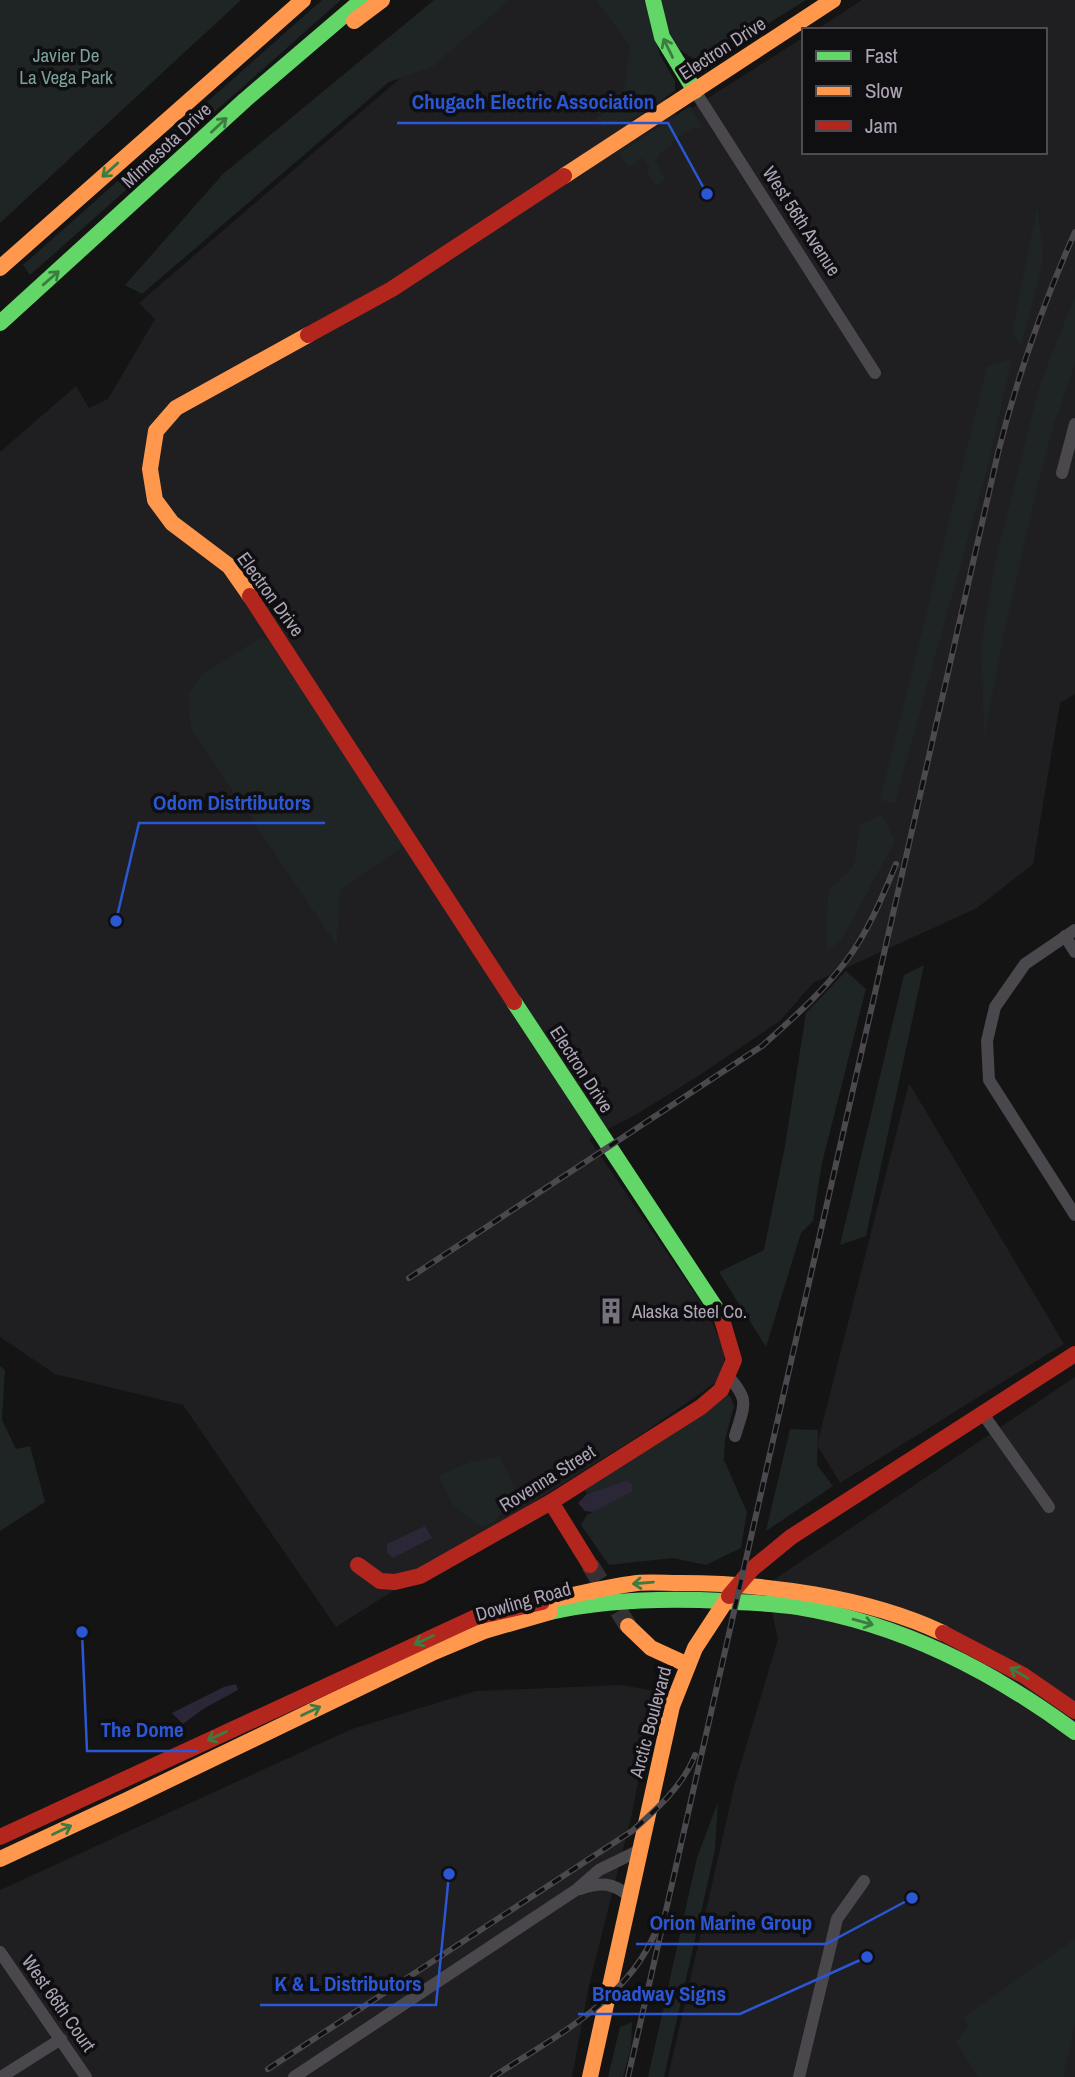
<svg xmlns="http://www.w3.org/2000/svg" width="1075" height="2077" viewBox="0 0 1075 2077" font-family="'Archivo Narrow',sans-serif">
  <rect width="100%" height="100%" fill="#141414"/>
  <g fill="#1f1e20">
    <path d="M491 0H602L678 117 804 37V152H1045V30H816L862 0H1075V694L1060 703 1033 864 977 908 813 983 780 1021 695 1078 637 1114 589 1139 707 1311 724 1350V1369L715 1383 645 1432 336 1627 183 1405 55 1374 0 1337V452L76 386 89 408 108 399 155 319 139 303Z"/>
    <path d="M909 1083 1064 1344 840 1483 817 1445Z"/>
    <path d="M1075 1377V2077H668L735 1783 778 1639 766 1585Z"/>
    <path d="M621 1685 656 1691 631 1818 589 1985 572 2077H0V1890L352 1729 476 1691Z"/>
  </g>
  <g fill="#1e2524">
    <path d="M0 0H241L0 223Z"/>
    <path d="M322 0H341L30 275 23 265Z"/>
    <path d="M434 0H509L433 67 389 82 142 294 125 285 223 174Z"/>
    <path d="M596 0H644L660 55 675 81V91L629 121 603 127 596 118 622 101 630 46Z"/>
    <path d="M662 0H806L715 57 701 63C668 45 667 36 662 0Z"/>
    <path d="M690 106 702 126 698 130 695 127 671 142 672 145 658 155 659 157 654 160 666 180 656 186 646 171 649 168 643 158 628 167 619 154Z"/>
    <path d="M1037 207 1042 243V268L1021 346 1012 333Z"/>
    <path d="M1075 296V364L1054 424 1037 488 1005 630 984 737 981 644 997 552 1041 381Z"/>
    <path d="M1012 359 989 462 895 803 880 800 987 366Z"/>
    <path d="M261 637 278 645 406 845 340 890 337 946 191 729 188 695 201 675Z"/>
    <path d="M882 815 895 841 841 941 826 951 828 891 854 865 860 824Z"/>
    <path d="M924 965 866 1236 840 1245 904 975Z"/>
    <path d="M846 971 866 989 822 1163 813 1221 801 1233 766 1347 719 1272 764 1250 785 1146 806 1013Z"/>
    <path d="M0 1366 5 1370 2 1420 16 1449 30 1446 45 1502 0 1531Z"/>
    <path d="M725 1393 730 1396 734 1406 725 1440 724 1460 747 1512 741 1548 706 1565 673 1558 609 1565 581 1525 587 1515 633 1490 626 1480 587 1494 583 1487Z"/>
    <path d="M790 1429 818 1430 817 1465 833 1486 766 1531Z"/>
    <path d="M500 1456 516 1491 495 1521 481 1527 453 1505 438 1476 470 1462Z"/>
    <path d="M718 1802 715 1850 664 2077H648L697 1858Z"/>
    <path d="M1075 1939V2024L1064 2077H978L956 2042 968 2027 963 2017Z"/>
    <path d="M632 2022 631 2047 623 2077H608L620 2027Z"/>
  </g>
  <g fill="#2b2736">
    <path d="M626 1480 632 1484 633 1491 593 1512 585 1511 578 1503 587 1494Z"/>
    <path d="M425 1526 432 1538 393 1558 387 1553V1544Z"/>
    <path d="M236 1684 238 1690 203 1709 183 1724 172 1713 224 1687Z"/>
  </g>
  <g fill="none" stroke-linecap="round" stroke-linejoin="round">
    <path stroke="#333134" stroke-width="18" stroke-dasharray="18 9" stroke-linecap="butt" d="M590 1565 628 1626"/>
    <g stroke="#4b484d" stroke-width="12">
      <path d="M695 91 875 373"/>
      <path d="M1062 473 1075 424"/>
      <path d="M1075 930 1025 964 995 1007 987 1041 989 1080 1075 1215"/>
      <path d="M1065 936 1075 952"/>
      <path d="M727 1375C751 1401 744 1405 735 1436"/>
      <path d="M983 1414 1049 1507"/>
      <path d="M580 1889C601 1882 613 1882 630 1897"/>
      <path d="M0 1952 86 2077"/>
      <path d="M1 2077 61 2039"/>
      <path d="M294 2077 576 1890 599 1870 640 1850"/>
      <path d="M799 2077 837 1919 864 1881"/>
    </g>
    <g stroke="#63d668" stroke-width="16">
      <path d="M653 0 662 37 695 91"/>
      <path d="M0 323 245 100 362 0"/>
      <path d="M514 1002 717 1310"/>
      <path d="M550 1612C607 1599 665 1598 724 1601 748 1603 773 1603 798 1607 901 1624 991 1670 1075 1732"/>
    </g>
    <g stroke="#ff974d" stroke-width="16">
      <path d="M354 21 382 0"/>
      <path d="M564 176 833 0"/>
      <path d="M0 268 303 0"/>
      <path d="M250 596 229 566 172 523 155 500 150 469 156 431 176 408 308 335"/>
      <path d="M542 1602C574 1595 605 1587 637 1583 651 1582 666 1583 680 1583 764 1583 867 1597 943 1633"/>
      <path d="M628 1626 651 1648 688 1665"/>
      <path d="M0 1859 127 1800 434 1652 484 1631 550 1612"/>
      <path d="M590 2077 672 1706 695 1648 729 1596"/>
    </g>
    <g stroke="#b3261e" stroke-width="16">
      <path d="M308 335 392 289 564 176"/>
      <path d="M250 596 514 1002"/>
      <path d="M551 1502 590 1565"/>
      <path d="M358 1565 380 1581 395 1582 420 1576 551 1502 701 1407 721 1390 734 1360 721 1316 717 1310"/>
      <path d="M729 1596 752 1569 791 1537 1075 1354"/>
      <path d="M943 1633 1023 1675 1075 1711"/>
      <path d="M0 1837 476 1617 542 1602"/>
    </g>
    <g stroke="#4c494e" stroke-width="6">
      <g id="rail">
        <path d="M409 1278 762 1046C792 1019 822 993 846 961 868 932 882 898 896 864"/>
        <path d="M268 2069 632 1831C656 1810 683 1786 695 1755"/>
        <path d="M493 2077C552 2038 626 2002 655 1933"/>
        <path d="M628 2077 998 453C1017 377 1043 304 1075 232"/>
      </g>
    </g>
    <use href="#rail" stroke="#0f0e10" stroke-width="3.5" stroke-dasharray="10" stroke-linecap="butt"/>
  </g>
  <defs><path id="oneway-shaft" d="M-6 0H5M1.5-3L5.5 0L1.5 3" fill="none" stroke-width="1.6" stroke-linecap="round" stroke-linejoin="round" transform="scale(1.75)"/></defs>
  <g stroke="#3d7c40">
    <use href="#oneway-shaft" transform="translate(668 48) rotate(-116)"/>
    <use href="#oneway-shaft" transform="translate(219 125) rotate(-43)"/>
    <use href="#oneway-shaft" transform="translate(110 170) rotate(138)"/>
    <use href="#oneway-shaft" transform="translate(51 278) rotate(-41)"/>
    <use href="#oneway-shaft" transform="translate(643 1583) rotate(175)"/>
    <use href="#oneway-shaft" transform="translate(863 1622) rotate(16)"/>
    <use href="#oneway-shaft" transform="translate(424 1640) rotate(155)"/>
    <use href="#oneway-shaft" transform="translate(1019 1673) rotate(-149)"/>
    <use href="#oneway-shaft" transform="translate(311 1711) rotate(-26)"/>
    <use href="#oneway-shaft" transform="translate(217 1736) rotate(155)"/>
    <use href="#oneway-shaft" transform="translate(62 1830) rotate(-26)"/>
  </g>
  <defs>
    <g id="building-bare" transform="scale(2.1)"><path d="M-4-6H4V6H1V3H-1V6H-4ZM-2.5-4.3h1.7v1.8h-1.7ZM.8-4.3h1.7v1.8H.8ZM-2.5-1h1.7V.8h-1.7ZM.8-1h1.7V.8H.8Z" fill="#77727d" stroke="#0f0e10" stroke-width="2.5" paint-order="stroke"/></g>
  </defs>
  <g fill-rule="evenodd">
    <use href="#building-bare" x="611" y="1311"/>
  </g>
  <g text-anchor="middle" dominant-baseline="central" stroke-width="7" stroke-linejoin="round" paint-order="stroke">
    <g font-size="19" fill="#ada4b6" stroke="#0f0e10">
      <text transform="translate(722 48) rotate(-33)">Electron Drive</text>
      <text transform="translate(166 145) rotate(-43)">Minnesota Drive</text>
      <text transform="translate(802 221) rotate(57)">West 56th Avenue</text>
      <text transform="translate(271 594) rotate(54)">Electron Drive</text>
      <text transform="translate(582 1069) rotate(57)">Electron Drive</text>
      <text transform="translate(547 1478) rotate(-32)">Rovenna Street</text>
      <text transform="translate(523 1601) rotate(-16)">Dowling Road</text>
      <text transform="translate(650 1722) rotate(-75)">Arctic Boulevard</text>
      <text transform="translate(59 2003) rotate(55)">West 66th Court</text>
    </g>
    <g font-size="19" fill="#7ba19c" stroke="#0f0e10">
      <text x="66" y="55">Javier De<tspan x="66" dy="22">La Vega Park</tspan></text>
    </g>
    <g font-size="19" fill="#ada4b6" stroke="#0f0e10" text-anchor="start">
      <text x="632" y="1311">Alaska Steel Co.</text>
    </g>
  </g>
  <path fill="none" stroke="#2b57d5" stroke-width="2.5" d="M707 194L668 123H397M116 921L139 823H325M82 1632L87 1751H198M912 1898L826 1944H636M449 1874L436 2005H260M867 1957L740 2014H578"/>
  <g fill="#2b57d5" stroke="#0f0e10" stroke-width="2.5">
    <circle cx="707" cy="194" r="7"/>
    <circle cx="116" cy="921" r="7"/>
    <circle cx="82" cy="1632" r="7"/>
    <circle cx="912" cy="1898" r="7"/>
    <circle cx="449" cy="1874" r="7"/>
    <circle cx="867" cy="1957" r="7"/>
  </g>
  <g font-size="21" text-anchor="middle" font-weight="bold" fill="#2b57d5" stroke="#0f0e10" stroke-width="7" stroke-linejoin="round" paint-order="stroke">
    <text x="533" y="109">Chugach Electric Association</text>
    <text x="232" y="810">Odom Distrtibutors</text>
    <text x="142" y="1737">The Dome</text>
    <text x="731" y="1930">Orion Marine Group</text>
    <text x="348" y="1991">K &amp; L Distributors</text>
    <text x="659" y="2001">Broadway Signs</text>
  </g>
  <rect x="802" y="28" width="245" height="126" fill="#0f0e10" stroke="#4e4a52" stroke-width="2"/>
  <rect x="816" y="51" width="35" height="10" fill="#63d668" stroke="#4e4a52" stroke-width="2"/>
  <text x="865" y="63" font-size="21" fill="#ada4b6">Fast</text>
  <rect x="816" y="86" width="35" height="10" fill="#ff974d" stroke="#4e4a52" stroke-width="2"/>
  <text x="865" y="98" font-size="21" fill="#ada4b6">Slow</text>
  <rect x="816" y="121" width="35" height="10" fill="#b3261e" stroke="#4e4a52" stroke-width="2"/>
  <text x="865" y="133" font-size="21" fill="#ada4b6">Jam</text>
</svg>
